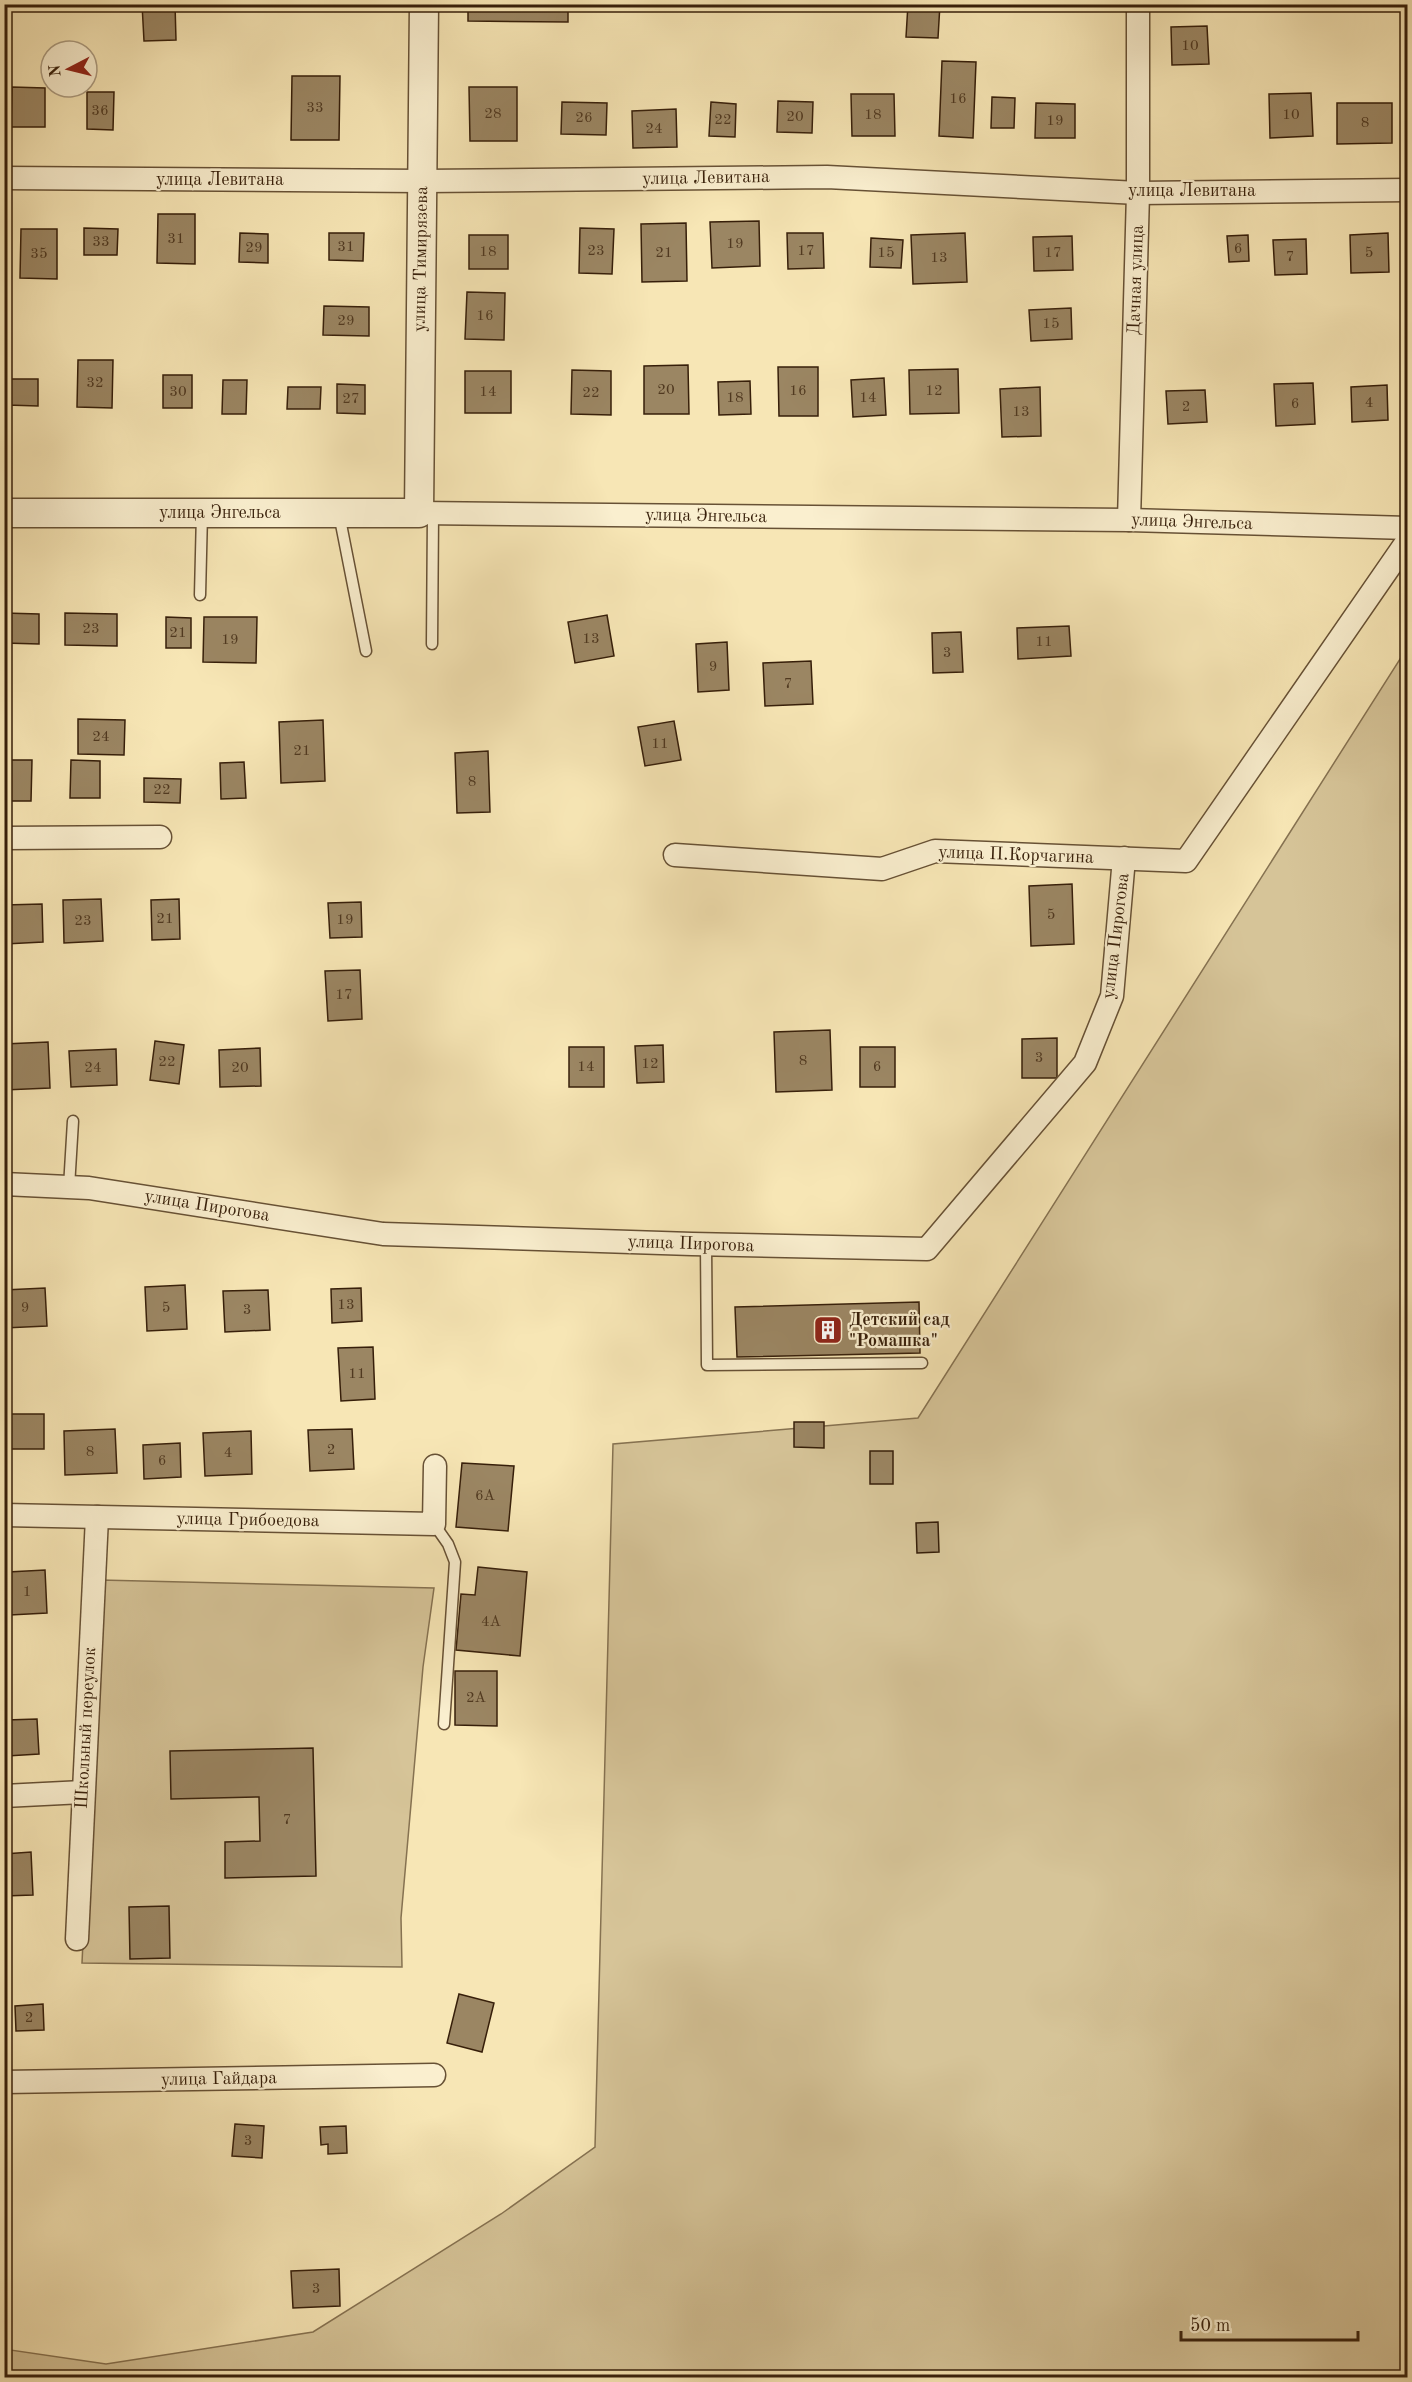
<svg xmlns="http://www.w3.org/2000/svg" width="1412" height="2382" viewBox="0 0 1412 2382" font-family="'Old Standard TT',serif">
  <rect width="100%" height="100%" fill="#f7e6b5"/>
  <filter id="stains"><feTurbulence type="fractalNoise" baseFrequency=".00333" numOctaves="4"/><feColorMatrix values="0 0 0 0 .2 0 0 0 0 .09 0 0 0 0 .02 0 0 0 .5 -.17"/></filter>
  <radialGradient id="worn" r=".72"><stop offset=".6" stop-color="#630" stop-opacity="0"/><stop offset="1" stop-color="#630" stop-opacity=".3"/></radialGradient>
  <g fill="#d6c498" stroke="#867251" stroke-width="1.5">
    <path d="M1407 648V2377L5 2378 4 2349 106 2364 313 2332 501 2214 595 2147 613 1444 918 1418Z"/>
    <path d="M100 1580 434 1588 423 1667 401 1918 402 1967 82 1963Z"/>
  </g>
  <g fill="#9b8663" stroke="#371f0a" stroke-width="1.5">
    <path d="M142 4H175L176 40 144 41Z"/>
    <path d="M468 4H568V22L468 21Z"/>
    <path d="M908 4H940L938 38 906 37Z"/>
    <path d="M1207 26 1209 64 1172 65 1171 27Z"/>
    <path d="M942 61 976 62 973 138 939 136Z"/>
    <path d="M292 76H340L339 140H291Z"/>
    <path d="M12 87 45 88V127H11Z"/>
    <path d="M469 87H517V141H470Z"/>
    <path d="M87 92H114L113 130 87 129Z"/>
    <path d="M1311 93 1313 136 1270 138 1269 94Z"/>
    <path d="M851 94H894L895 136H852Z"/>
    <path d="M992 97 1015 98 1014 128H991Z"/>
    <path d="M778 101 813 102 812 133 777 132Z"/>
    <path d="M562 102 607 103 606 135 561 134Z"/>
    <path d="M711 102 736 104 735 137 709 136Z"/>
    <path d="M1036 103 1075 104V138H1035Z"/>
    <path d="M1337 103H1392V143L1337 144Z"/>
    <path d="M676 109 677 147 633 148 632 111Z"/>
    <path d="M158 214H195V264L157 263Z"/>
    <path d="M759 221 760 266 712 268 710 222Z"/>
    <path d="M686 223 687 281 642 282 641 224Z"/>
    <path d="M84 228 118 229 117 255H84Z"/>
    <path d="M580 228 614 229 612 274 579 273Z"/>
    <path d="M21 229H57V279L20 278Z"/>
    <path d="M240 233 268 234V263L239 262Z"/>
    <path d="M329 233H364L363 261 329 260Z"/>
    <path d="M787 233H823L824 268 788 269Z"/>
    <path d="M965 233 967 282 913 284 911 235Z"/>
    <path d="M1388 233 1389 272 1351 273 1350 235Z"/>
    <rect x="469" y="235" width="39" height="34"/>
    <path d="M1248 235 1249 261 1229 262 1227 236Z"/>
    <path d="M1072 236 1073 270 1034 271 1033 237Z"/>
    <path d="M871 238 903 240 901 268 870 267Z"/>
    <path d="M1306 239 1307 274 1275 275 1273 240Z"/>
    <path d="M467 292 505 293 504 340 465 339Z"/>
    <path d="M324 306 369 307V336L323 335Z"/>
    <path d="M1071 308 1072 339 1031 341 1029 310Z"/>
    <path d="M78 360H113L112 408 77 407Z"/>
    <path d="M688 365 689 414H644V366Z"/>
    <path d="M778 367H818V416H779Z"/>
    <path d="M958 369 959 413 910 414 909 370Z"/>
    <path d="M572 370 611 371V415L571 414Z"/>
    <rect x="465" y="371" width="46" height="42"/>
    <rect x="163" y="375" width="29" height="33"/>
    <path d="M884 378 886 415 853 417 851 380Z"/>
    <path d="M8 379H38V406L7 405Z"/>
    <path d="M223 380H247L246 414H222Z"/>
    <path d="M750 381 751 414 719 415 718 382Z"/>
    <path d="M1313 383 1315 424 1276 426 1274 384Z"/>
    <path d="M337 384 365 385V414L337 413Z"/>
    <path d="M1387 385 1388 420 1352 422 1351 387Z"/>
    <path d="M288 387H321L320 409H287Z"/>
    <path d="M1040 387 1041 436 1002 437 1000 389Z"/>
    <path d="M1205 390 1207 422 1168 424 1166 391Z"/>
    <path d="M4 613 39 614V644L4 643Z"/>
    <path d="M65 613 117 614V646L65 645Z"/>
    <path d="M607 615 614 656 575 663 568 622Z"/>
    <path d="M166 617 191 618V648H166Z"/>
    <path d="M204 617H257L256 663 203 662Z"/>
    <path d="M1069 626 1071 656 1018 659 1017 628Z"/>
    <path d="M961 632 963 672 933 673 932 633Z"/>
    <path d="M727 642 729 690 698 692 696 644Z"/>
    <path d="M811 661 813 704 765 706 763 663Z"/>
    <path d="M78 719 125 720 124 755 78 754Z"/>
    <path d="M323 720 325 781 281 783 279 722Z"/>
    <path d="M674 721 681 760 645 766 638 727Z"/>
    <path d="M488 751 490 812 457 813 455 753Z"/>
    <path d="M4 760H32L31 801H4Z"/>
    <path d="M71 760 100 761V798H70Z"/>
    <path d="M244 762 246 798 221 799 220 763Z"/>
    <path d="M144 778 181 779 180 803 144 802Z"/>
    <path d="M1072 884 1074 944 1031 946 1029 886Z"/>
    <path d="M101 899 103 941 64 943 63 900Z"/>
    <path d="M179 899 180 939 152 940 151 900Z"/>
    <path d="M361 902 362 937 330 938 328 903Z"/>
    <path d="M42 904 43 942 5 944 4 905Z"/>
    <path d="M360 970 362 1019 328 1021 325 971Z"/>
    <path d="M830 1030 832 1090 776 1092 774 1032Z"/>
    <path d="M1057 1038V1078H1022V1039Z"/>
    <path d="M155 1041 184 1045 179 1084 150 1080Z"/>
    <path d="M48 1042 50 1088 4 1090V1044Z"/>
    <path d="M663 1045 664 1082 637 1083 635 1046Z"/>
    <rect x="569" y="1047" width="35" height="40"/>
    <rect x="860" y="1047" width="35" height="40"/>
    <path d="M260 1048 261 1086 220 1087 219 1050Z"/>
    <path d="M116 1049 117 1085 71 1087 69 1051Z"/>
    <path d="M185 1285 187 1329 147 1331 145 1287Z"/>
    <path d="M45 1288 47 1326 4 1328V1290Z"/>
    <path d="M361 1288 362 1321 332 1323 331 1289Z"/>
    <path d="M268 1290 270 1330 225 1332 223 1291Z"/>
    <path d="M919 1302 920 1353 737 1357 735 1307Z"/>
    <path d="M373 1347 375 1399 341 1401 338 1348Z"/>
    <rect x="4" y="1414" width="40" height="35"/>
    <path d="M794 1422H824V1448L794 1447Z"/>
    <path d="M115 1429 117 1473 65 1475 64 1431Z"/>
    <path d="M352 1429 354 1469 310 1471 308 1430Z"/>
    <path d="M251 1431 252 1474 205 1476 203 1433Z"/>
    <path d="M180 1443 181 1477 144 1479 143 1445Z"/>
    <rect x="870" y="1451" width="23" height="33"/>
    <path d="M462 1463 514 1466 508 1531 456 1527Z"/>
    <path d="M938 1522 939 1552 917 1553 916 1523Z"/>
    <path d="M478 1567 527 1572 520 1656 456 1650 461 1594 475 1595Z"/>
    <path d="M45 1570 47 1613 10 1615 8 1572Z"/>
    <path d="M455 1671H497V1726L455 1725Z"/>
    <path d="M37 1719 39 1754 7 1756 6 1720Z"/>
    <path d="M313 1748 316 1876 225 1878V1842L260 1841 259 1797 171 1799 170 1751Z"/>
    <path d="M31 1852 33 1895 4 1896V1854Z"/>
    <path d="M169 1906 170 1958 130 1959 129 1907Z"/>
    <path d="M459 1994 494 2003 482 2052 447 2043Z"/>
    <path d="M43 2004 44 2030 16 2031 15 2006Z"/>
    <path d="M235 2124 264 2126 262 2158 232 2156Z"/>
    <path d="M346 2126 347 2153 328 2154V2144L321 2145 320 2127Z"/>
    <path d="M339 2269 340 2306 293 2308 291 2271Z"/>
  </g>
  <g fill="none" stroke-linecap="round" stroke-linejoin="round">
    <g stroke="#675135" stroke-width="13">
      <g id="service">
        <path d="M339 514 366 651"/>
        <path d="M200 595 202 513"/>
        <path d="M432 644 433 513"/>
        <path d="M69 1187 73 1121"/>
        <path d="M706 1244 707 1365 922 1363"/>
        <path d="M434 1524 448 1544 455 1562 444 1724"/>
      </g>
    </g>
    <g stroke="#675135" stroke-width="25">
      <g id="minor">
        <path d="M4 178 422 181 827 177 1138 193 1408 190"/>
        <path d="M419 513 1129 520 1408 528"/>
        <path d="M1129 520 1138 193V4"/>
        <path d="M4 838 160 837"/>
        <path d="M675 855 882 869 935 851 1186 861 1408 540"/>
        <path d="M4 1184 89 1188 383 1234 692 1244 927 1249 1085 1063 1112 996 1124 858"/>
        <path d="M4 1515 434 1524 435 1466"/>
        <path d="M4 1796 83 1792"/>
        <path d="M77 1939 97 1517"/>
        <path d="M4 2082 434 2075"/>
      </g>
    </g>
    <g stroke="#675135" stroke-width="31">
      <path id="tertiary" d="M4 513H419L424 4"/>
    </g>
    <use href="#service" stroke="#faefcf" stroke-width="10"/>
    <use href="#minor" stroke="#faefcf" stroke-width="22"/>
    <use href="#tertiary" stroke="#faefcf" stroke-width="28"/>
  </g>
  <defs>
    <g id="building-square" transform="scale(1.5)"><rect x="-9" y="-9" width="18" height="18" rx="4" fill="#8f2418" stroke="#faefcf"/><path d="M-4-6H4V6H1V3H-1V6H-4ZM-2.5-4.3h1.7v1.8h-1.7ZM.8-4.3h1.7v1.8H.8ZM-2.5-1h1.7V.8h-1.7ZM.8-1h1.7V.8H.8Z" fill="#fff"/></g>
  </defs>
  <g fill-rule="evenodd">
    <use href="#building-square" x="828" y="1330"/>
  </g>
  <g text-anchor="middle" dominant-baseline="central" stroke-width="4.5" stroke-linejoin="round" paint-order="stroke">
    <g font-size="15" fill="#503920">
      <text x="1190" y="46">10</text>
      <text x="958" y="99">16</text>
      <text x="315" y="108">33</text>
      <text x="100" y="111">36</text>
      <text x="493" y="114">28</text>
      <text x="873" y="115">18</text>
      <text x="1291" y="115">10</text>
      <text x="795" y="117">20</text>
      <text x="584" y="118">26</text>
      <text x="723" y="120">22</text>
      <text x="1055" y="121">19</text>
      <text x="1365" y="123">8</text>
      <text x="654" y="129">24</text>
      <text x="176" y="239">31</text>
      <text x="101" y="242">33</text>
      <text x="735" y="244">19</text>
      <text x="346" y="247">31</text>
      <text x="254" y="248">29</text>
      <text x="1238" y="249">6</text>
      <text x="596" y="251">23</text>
      <text x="806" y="251">17</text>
      <text x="488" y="252">18</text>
      <text x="664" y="253">21</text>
      <text x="886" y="253">15</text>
      <text x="1053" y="253">17</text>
      <text x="1369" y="253">5</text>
      <text x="39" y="254">35</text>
      <text x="1290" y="257">7</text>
      <text x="939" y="258">13</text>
      <text x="485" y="316">16</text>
      <text x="346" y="321">29</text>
      <text x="1051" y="324">15</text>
      <text x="95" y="383">32</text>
      <text x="666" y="390">20</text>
      <text x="798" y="391">16</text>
      <text x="934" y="391">12</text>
      <text x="178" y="392">30</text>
      <text x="488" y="392">14</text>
      <text x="591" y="393">22</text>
      <text x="735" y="398">18</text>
      <text x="868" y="398">14</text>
      <text x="351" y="399">27</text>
      <text x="1369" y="403">4</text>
      <text x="1295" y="404">6</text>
      <text x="1186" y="407">2</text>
      <text x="1021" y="412">13</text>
      <text x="91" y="629">23</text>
      <text x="178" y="633">21</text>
      <text x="591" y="639">13</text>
      <text x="230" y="640">19</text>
      <text x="1044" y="642">11</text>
      <text x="947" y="653">3</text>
      <text x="713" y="667">9</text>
      <text x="788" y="684">7</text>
      <text x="101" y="737">24</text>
      <text x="660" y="744">11</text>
      <text x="302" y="751">21</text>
      <text x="472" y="782">8</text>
      <text x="162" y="790">22</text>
      <text x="1051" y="915">5</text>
      <text x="165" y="919">21</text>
      <text x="345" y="920">19</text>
      <text x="83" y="921">23</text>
      <text x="344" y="995">17</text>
      <text x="1039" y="1058">3</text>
      <text x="803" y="1061">8</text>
      <text x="167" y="1062">22</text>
      <text x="650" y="1064">12</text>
      <text x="586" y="1067">14</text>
      <text x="877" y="1067">6</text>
      <text x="93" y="1068">24</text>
      <text x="240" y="1068">20</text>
      <text x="346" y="1305">13</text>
      <text x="25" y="1308">9</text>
      <text x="166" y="1308">5</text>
      <text x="247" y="1310">3</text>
      <text x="357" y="1374">11</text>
      <text x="331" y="1450">2</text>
      <text x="90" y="1452">8</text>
      <text x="228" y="1453">4</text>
      <text x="162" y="1461">6</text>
      <text x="485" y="1496">6А</text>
      <text x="27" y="1592">1</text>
      <text x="491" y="1622">4А</text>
      <text x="476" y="1698">2А</text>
      <text x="287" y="1820">7</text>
      <text x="29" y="2018">2</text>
      <text x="248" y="2141">3</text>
      <text x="316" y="2289">3</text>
    </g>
    <g font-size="18" fill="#371f0a" stroke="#faefcf">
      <text transform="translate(706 178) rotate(-1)">улица Левитана</text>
      <text x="220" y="180">улица Левитана</text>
      <text x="1192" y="191">улица Левитана</text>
      <text transform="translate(421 259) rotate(-89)">улица Тимирязева</text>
      <text transform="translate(1136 280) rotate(-88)">Дачная улица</text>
      <text x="220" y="513">улица Энгельса</text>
      <text transform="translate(706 516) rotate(1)">улица Энгельса</text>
      <text transform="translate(1192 522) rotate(2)">улица Энгельса</text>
      <text transform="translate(1016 855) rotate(2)">улица П.Корчагина</text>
      <text transform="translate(1116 936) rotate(-83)">улица Пирогова</text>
      <text transform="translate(207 1206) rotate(9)">улица Пирогова</text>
      <text transform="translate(691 1244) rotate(2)">улица Пирогова</text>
      <text transform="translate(248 1520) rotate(1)">улица Грибоедова</text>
      <text transform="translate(86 1728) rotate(-87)">Школьный переулок</text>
      <text transform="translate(219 2079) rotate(-1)">улица Гайдара</text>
    </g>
    <g font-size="18" font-weight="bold" fill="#371f0a" stroke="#faefcf" text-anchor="start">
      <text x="849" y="1320">Детский сад<tspan x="849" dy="21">"Ромашка"</tspan></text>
    </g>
  </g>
  <rect width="1412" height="2382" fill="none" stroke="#f7e6b5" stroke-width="24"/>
  <rect x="6" y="6" width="1400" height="2370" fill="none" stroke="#371f0a" stroke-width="3"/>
  <rect x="12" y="12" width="1388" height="2358" fill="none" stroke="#371f0a" stroke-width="1.5"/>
  <g transform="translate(69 69) rotate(263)"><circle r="28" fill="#faefcf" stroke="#ac9c80" stroke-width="1.5"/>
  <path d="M0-4.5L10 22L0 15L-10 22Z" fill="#8f2418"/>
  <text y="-9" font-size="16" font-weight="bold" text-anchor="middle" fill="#371f0a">N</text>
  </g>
  <path d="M1181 2331v9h177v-9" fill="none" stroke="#371f0a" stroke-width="3"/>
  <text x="1190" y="2331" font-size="18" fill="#371f0a" stroke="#faefcf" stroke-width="4.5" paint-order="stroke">50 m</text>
  <rect width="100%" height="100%" filter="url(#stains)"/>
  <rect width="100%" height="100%" fill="url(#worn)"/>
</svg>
